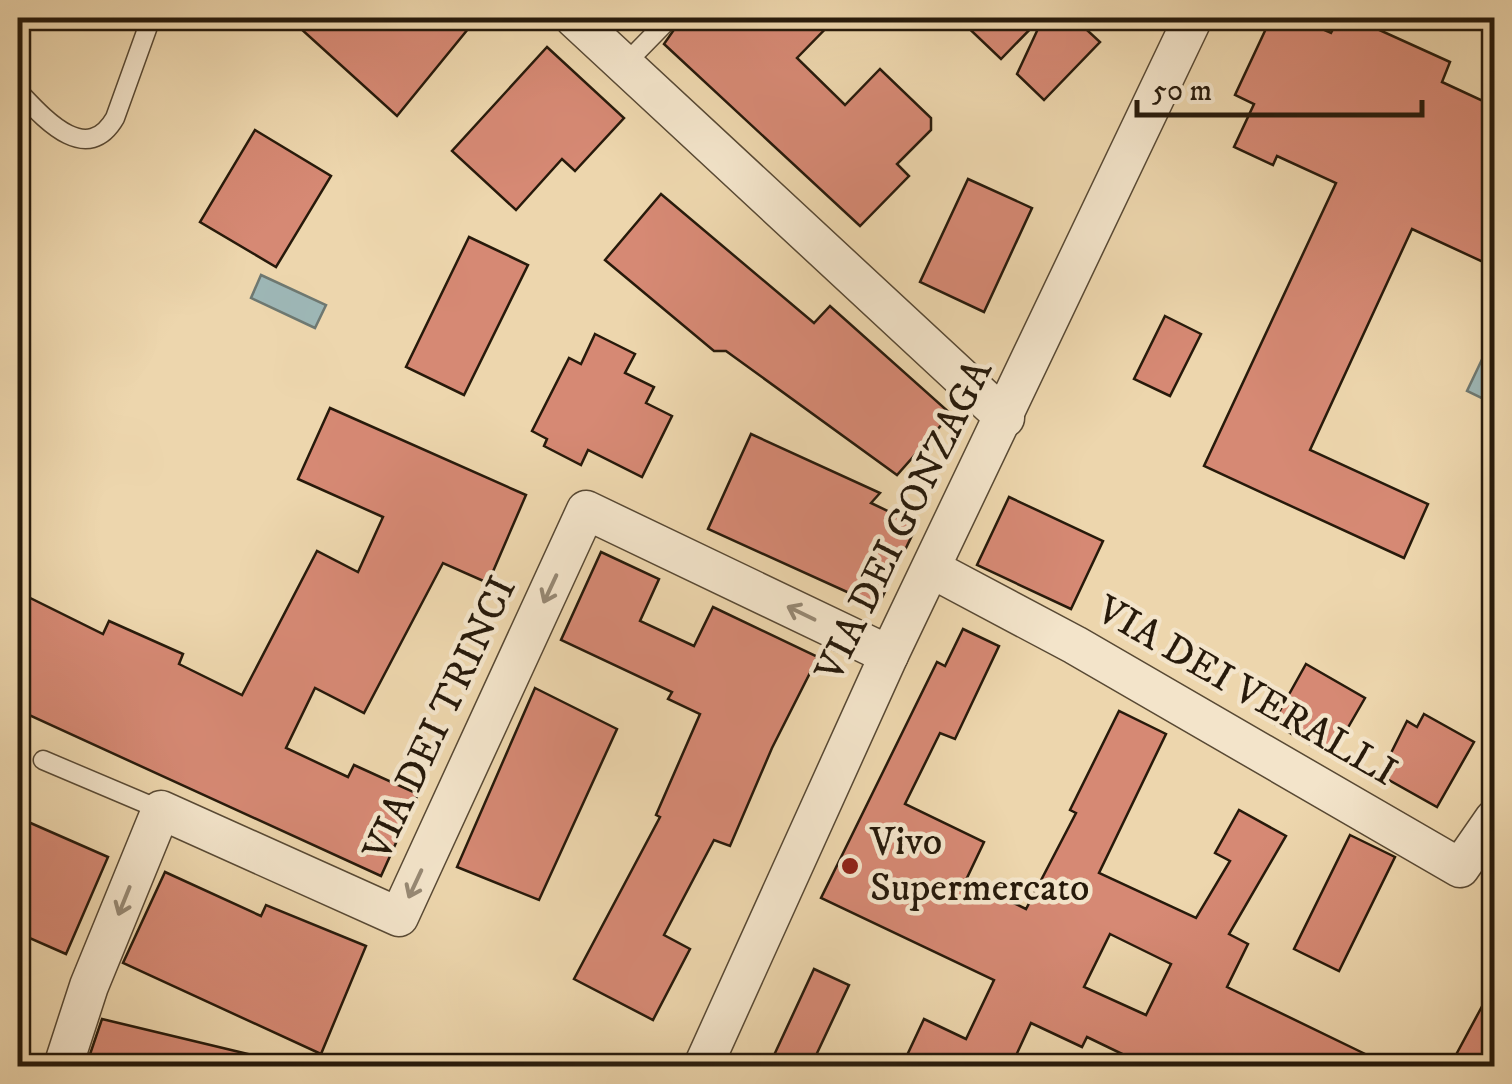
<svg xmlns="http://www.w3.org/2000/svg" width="1512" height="1084" viewBox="0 0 1512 1084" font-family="'IM FELL DW Pica',serif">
  <rect width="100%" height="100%" fill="#edd6ad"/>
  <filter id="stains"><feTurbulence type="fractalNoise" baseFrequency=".002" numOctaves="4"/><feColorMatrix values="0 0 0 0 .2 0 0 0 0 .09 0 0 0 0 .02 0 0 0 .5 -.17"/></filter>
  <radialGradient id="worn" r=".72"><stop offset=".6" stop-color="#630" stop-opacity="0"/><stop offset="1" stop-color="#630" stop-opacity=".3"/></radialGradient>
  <g fill="#9db6b5" stroke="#6e7871" stroke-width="2.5">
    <path d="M261 275 326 305 315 328 251 298Z"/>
    <path d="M1487 349 1494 353V404L1467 391Z"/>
  </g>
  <g fill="#d68974" stroke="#271a0b" stroke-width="2.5" fill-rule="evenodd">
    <path d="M289 18H477L397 116Z"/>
    <path d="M682 18H836L797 58 845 105 880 69 931 118V130L897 164 909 176 860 226 664 44Z"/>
    <path d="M958 18H1041L1001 59Z"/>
    <path d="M1043 18H1074L1100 42 1044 100 1017 74Z"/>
    <path d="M1271 18H1297L1331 33 1339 18H1353L1450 62 1442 82 1494 106V267L1412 229 1310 450 1428 504 1404 558 1204 466 1336 183 1277 156 1273 165 1234 147 1254 104 1235 95Z"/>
    <path d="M547 47 624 118 575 171 562 159 516 210 452 151Z"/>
    <path d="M255 130 331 176 276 267 200 222Z"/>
    <path d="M968 179 1032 208 984 312 920 282Z"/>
    <path d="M661 194 814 323 830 306 951 414 897 475 726 351H714L605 260Z"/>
    <path d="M469 237 528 265 464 395 406 367Z"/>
    <path d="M1165 316 1201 334 1170 396 1134 379Z"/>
    <path d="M595 334 635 354 625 373 654 387 646 403 672 416 642 477 588 450 581 465 544 446 547 439 532 431 569 358 581 364Z"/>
    <path d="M330 408 526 495 488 583 443 563 364 713 315 688 286 748 348 777 354 765 418 794 381 876 18 710V592L103 634 109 621 183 654 179 664 242 695 317 551 358 572 383 517 298 479Z"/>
    <path d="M751 434 880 493 871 503 917 525 878 606 708 529Z"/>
    <path d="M1009 497 1103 541 1071 609 977 565Z"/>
    <path d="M601 552 659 579 640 621 694 646 713 607 818 657 772 748 730 846 714 840 664 935 690 949 653 1020 574 979 660 817 656 815 700 714 668 699 672 692 561 640Z"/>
    <path d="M963 629 999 646 955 739 940 733 905 804 984 842 966 880 1026 909 1076 813 1070 810 1119 711 1166 734 1099 873 1196 918 1230 861 1215 853 1239 810 1286 836 1229 934 1248 944 1227 987 1390 1066H1147L1087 1037 1082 1047 1031 1023 1013 1062 1024 1066H902L924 1019 966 1039 994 980 821 898 937 662 945 666ZM1110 934 1171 964 1146 1015 1084 987Z"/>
    <path d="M1306 664 1365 698 1331 757 1273 723Z"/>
    <path d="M535 688 617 729 539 900 457 867Z"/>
    <path d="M1424 714 1474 742 1437 807 1380 775 1407 721 1417 727Z"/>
    <path d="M26 821 108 857 66 954 18 933V841Z"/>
    <path d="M1350 835 1395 857 1339 971 1294 949Z"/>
    <path d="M165 872 261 916 266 905 366 946 321 1054 123 963Z"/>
    <path d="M814 969 849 985 811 1066H769Z"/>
    <path d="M1494 984V1066H1450Z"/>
    <path d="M102 1019 252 1055 250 1066H86Z"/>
  </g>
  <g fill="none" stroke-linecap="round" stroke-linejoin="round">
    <g stroke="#584934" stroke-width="21">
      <g id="service">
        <path d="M625 64 670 18"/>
        <path d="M18 91C42 116 86 168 115 118L151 18"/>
        <path d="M43 760 161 810"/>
      </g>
    </g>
    <g stroke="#584934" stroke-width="41">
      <g id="minor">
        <path d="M574 18 1005 418"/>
        <path d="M932 569 1075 645 1460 868 1494 819"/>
        <path d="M63 1066 89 986 161 810 399 917 586 510 889 655"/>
        <path d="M703 1066 889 655 1193 18"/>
      </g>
    </g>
    <use href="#service" stroke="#f3e4ca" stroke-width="18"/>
    <use href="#minor" stroke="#f3e4ca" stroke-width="38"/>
  </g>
  <defs><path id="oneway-shaft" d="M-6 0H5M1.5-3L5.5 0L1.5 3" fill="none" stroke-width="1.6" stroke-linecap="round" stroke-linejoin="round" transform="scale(2.5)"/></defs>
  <g stroke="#978974">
    <use href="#oneway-shaft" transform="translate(550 589) rotate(115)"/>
    <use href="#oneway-shaft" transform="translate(801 613) rotate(-154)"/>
    <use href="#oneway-shaft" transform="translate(415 884) rotate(115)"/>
    <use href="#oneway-shaft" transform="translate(124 901) rotate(112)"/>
  </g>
  <circle fill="#8f2418" stroke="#f3e4ca" stroke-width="4" cx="850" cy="866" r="10"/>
  <g text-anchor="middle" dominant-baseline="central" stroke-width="9" stroke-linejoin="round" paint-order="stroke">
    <g font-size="40" fill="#271a0b" stroke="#f3e4ca">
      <text transform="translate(905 521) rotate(-64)">VIA DEI GONZAGA</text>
      <text transform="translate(1246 692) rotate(30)">VIA DEI VERALLI</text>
      <text transform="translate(441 719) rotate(-65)">VIA DEI TRINCI</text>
    </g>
    <g font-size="40" fill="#271a0b" stroke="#f3e4ca" text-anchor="start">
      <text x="870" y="843">Vivo<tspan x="870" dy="46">Supermercato</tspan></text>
    </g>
  </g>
  <rect width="1512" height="1084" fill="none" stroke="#edd6ad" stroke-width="60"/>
  <rect x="20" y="20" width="1472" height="1044" fill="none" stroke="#271a0b" stroke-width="5"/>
  <rect x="30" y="30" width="1452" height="1024" fill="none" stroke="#271a0b" stroke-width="2.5"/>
  <path d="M1137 100v15h285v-15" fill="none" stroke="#271a0b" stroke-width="5"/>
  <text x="1152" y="100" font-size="30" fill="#271a0b" stroke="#f3e4ca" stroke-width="8" paint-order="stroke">50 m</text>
  <rect width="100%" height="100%" filter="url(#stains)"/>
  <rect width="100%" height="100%" fill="url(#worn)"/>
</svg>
